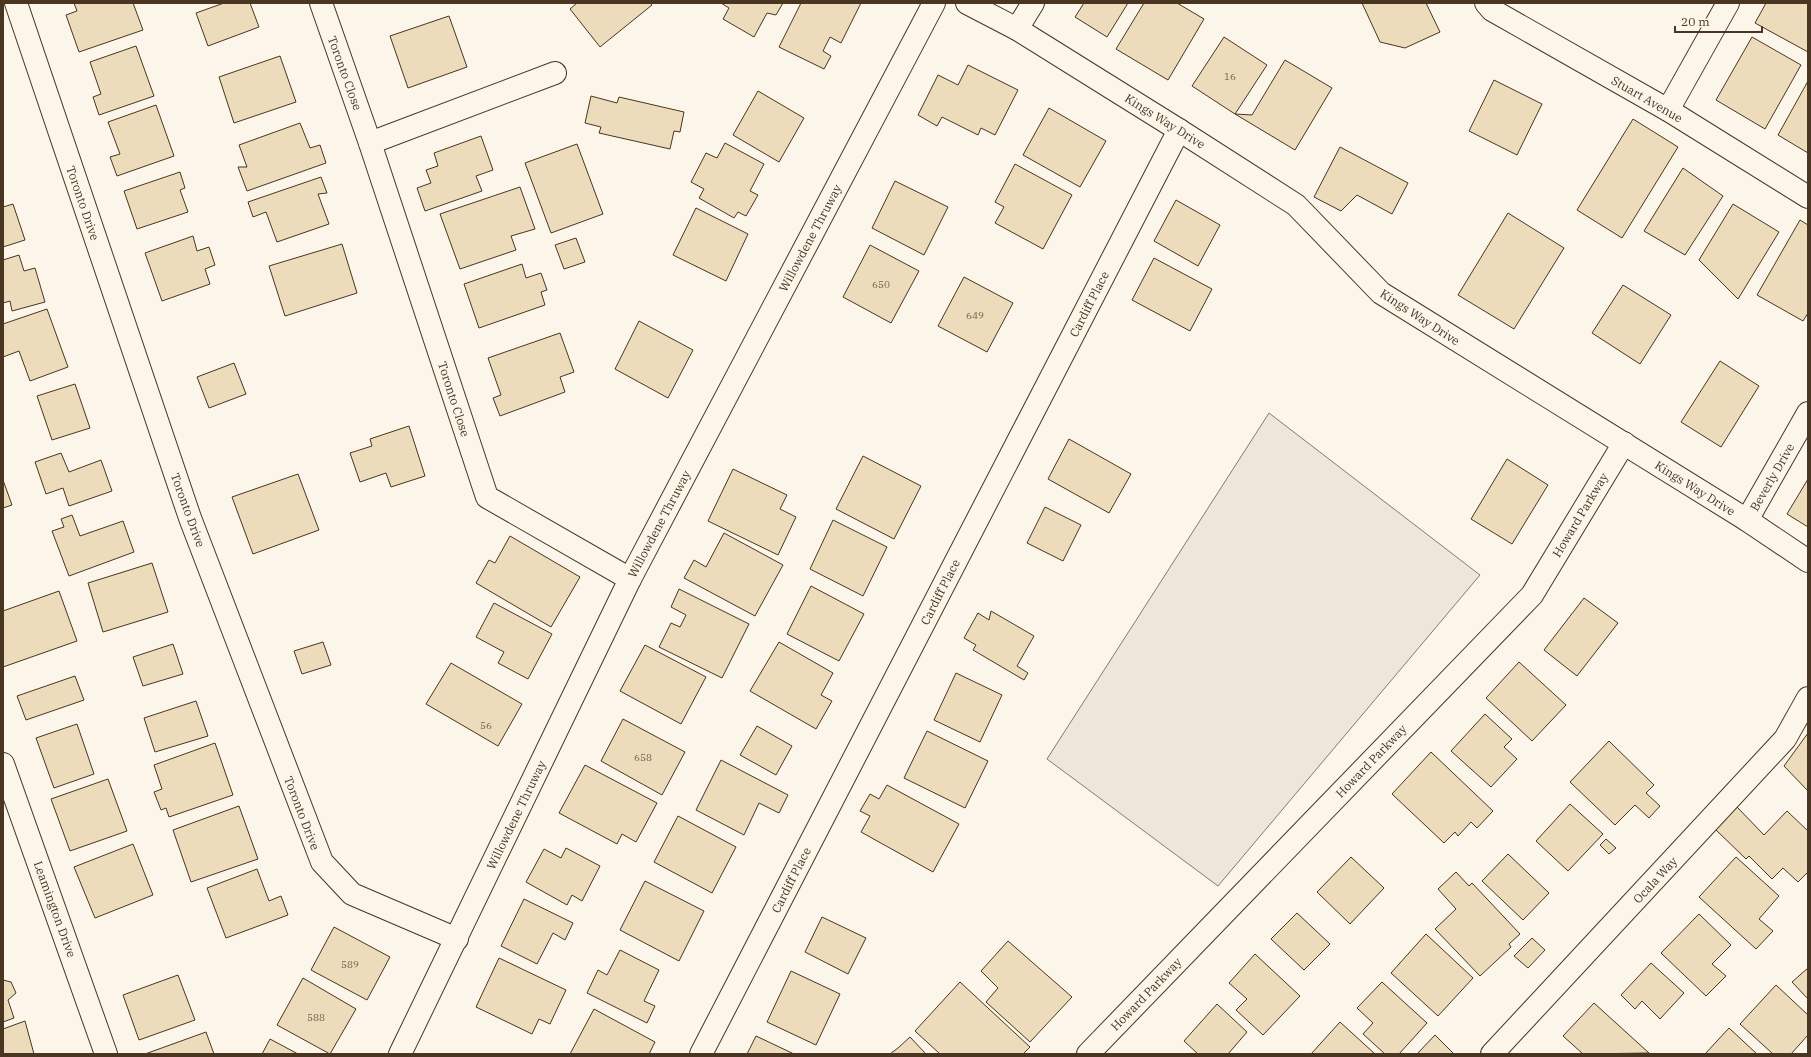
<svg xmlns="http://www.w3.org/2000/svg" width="1811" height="1057" viewBox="0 0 1811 1057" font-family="'IBM Plex Serif',serif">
  <rect width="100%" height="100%" fill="#fbf6e9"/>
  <path fill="#ede6d9" stroke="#887966" d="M1269 413 1480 575 1218 886 1047 759Z"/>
  <g fill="#ecdcbc" stroke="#4a3520">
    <path d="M74 3H133L143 30 79 52 66 15 77 11Z"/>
    <path d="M224 3H250L259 27 208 46 196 13Z"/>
    <path d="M577 3H650L652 5 600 47 570 9Z"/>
    <path d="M721 3H783L776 15 767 13 754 37 723 19 729 8Z"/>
    <path d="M801 3H861L841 43 830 37 823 51 831 56 824 69 779 47Z"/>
    <path d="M1084 3H1128L1107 37 1075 17Z"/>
    <path d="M1144 3H1177L1204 19 1168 80 1116 49Z"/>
    <path d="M1362 3H1426L1440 32 1405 48 1380 42Z"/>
    <path d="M1766 3H1808V52L1755 23Z"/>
    <path d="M449 16 467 67 408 88 390 36Z"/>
    <path d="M1224 37 1267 65 1235 114 1192 86Z"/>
    <path d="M1752 37 1801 65 1765 129 1716 100Z"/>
    <path d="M136 46 154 96 99 115 93 97 101 94 90 62Z"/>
    <path d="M280 56 296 102 234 123 219 77Z"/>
    <path d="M1285 60 1332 88 1295 150 1235 114 1252 115Z"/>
    <path d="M968 65 1018 90 995 135 981 128 978 135 942 117 937 126 918 115 938 75 958 85Z"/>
    <path d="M1494 80 1542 104 1517 155 1469 131Z"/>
    <path d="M1808 81V153L1778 135Z"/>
    <path d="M758 91 804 118 779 162 733 135Z"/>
    <path d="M591 96 617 103 619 97 684 112 680 132 674 131 670 149 599 133 601 127 585 123Z"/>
    <path d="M156 105 174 156 117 176 110 157 120 154 108 122Z"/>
    <path d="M1049 108 1106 141 1080 187 1023 155Z"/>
    <path d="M1633 119 1678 147 1622 238 1577 210Z"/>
    <path d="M300 123 310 148 320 145 326 163 247 191 238 167H247L239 145Z"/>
    <path d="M481 136 493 170 476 176 482 191 425 211 417 188 431 183 426 170 438 166 434 153Z"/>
    <path d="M725 143 764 164 750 191 758 195 746 216 738 212 734 218 699 198 704 189 691 182 706 153 717 158Z"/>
    <path d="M577 144 603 214 551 233 525 163Z"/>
    <path d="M1340 147 1408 183 1392 214 1357 195 1341 211 1314 197Z"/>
    <path d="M1015 164 1072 195 1043 249 995 223 1004 207 995 202Z"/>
    <path d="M1683 168 1723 196 1685 255 1644 231Z"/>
    <path d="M180 172 185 188 180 190 188 212 137 229 124 191Z"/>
    <path d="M321 177 327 193 318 194 329 224 277 242 266 212 253 217 248 202Z"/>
    <path d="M895 181 948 207 924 255 872 228Z"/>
    <path d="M520 187 535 229 511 236 516 250 460 269 440 214Z"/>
    <path d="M1176 200 1220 225 1198 266 1154 241Z"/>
    <path d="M13 204 25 240 3 247V207Z"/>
    <path d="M1733 204 1779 232 1738 299 1699 260Z"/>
    <path d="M696 208 748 234 726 281 673 255Z"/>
    <path d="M1508 213 1564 248 1514 329 1458 295Z"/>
    <path d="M1800 220 1808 225V313L1803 321 1757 295Z"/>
    <path d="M193 236 197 251 209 247 215 265 205 269 210 284 162 301 145 253Z"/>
    <path d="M576 238 585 262 564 269 555 245Z"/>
    <path d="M342 244 357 293 285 316 269 266Z"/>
    <path d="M870 245 919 271 891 323 843 297Z"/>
    <path d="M19 255 24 271 35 268 45 302 12 311 10 301 3 303V260Z"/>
    <path d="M1154 258 1212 289 1190 331 1132 300Z"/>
    <path d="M522 264 526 278 541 273 547 290 541 292 545 305 479 328 464 284Z"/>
    <path d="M964 277 1013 303 987 352 938 326Z"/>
    <path d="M1623 285 1671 315 1640 364 1592 333Z"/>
    <path d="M47 309 68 367 30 381 19 351 3 357V324Z"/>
    <path d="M639 321 693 350 668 398 615 369Z"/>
    <path d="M560 333 574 372 560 377 565 392 500 416 493 398 501 395 488 358Z"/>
    <path d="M1720 361 1759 386 1721 447 1681 422Z"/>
    <path d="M234 363 246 394 209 408 197 377Z"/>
    <path d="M75 384 90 428 52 440 37 396Z"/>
    <path d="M409 426 425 476 391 487 386 473 360 482 350 453 372 446 370 439Z"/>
    <path d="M1069 439 1131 474 1109 513 1048 479Z"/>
    <path d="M61 453 69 472 101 460 112 491 69 506 63 488 46 494 35 462Z"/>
    <path d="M863 456 921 486 894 539 836 509Z"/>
    <path d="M1507 459 1548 485 1512 544 1471 519Z"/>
    <path d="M733 469 787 495 780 509 796 517 778 555 708 521Z"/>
    <path d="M298 474 319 530 253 554 232 497Z"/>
    <path d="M1808 479V527L1787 514Z"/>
    <path d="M3 480 12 505 3 508Z"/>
    <path d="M1045 507 1081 525 1063 561 1027 543Z"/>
    <path d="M72 515 80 536 123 521 134 552 69 576 52 531 64 527 61 519Z"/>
    <path d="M833 520 887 547 863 596 810 569Z"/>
    <path d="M724 533 783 565 755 616 684 578 694 560 706 567Z"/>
    <path d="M510 536 580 577 551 627 476 583 489 560 495 563Z"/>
    <path d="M152 563 168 612 103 632 88 583Z"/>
    <path d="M811 586 864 614 839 661 787 634Z"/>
    <path d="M679 589 749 624 722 678 659 647 671 623 680 627 686 615 671 607Z"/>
    <path d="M59 591 77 641 3 667V611Z"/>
    <path d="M1584 598 1618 623 1577 676 1544 650Z"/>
    <path d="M494 603 552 634 528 679 498 663 504 652 476 637Z"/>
    <path d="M991 611 1034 636 1017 666 1028 673 1024 680 973 650 976 645 964 638 978 613 989 620Z"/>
    <path d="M323 642 331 665 302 674 294 651Z"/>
    <path d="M779 642 833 673 821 695 832 701 816 729 750 691Z"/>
    <path d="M173 644 183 674 143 686 133 657Z"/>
    <path d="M645 645 706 677 681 724 620 691Z"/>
    <path d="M1519 662 1566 705 1532 741 1486 698Z"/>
    <path d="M451 663 522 704 498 746 426 704Z"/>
    <path d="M956 673 1002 695 980 742 934 720Z"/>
    <path d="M75 676 84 700 26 720 17 696Z"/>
    <path d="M196 701 208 736 155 752 144 718Z"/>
    <path d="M1485 714 1512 739 1504 747 1517 759 1491 787 1451 751Z"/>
    <path d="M623 719 685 752 662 795 601 761Z"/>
    <path d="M77 724 94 774 54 788 36 738Z"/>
    <path d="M757 726 792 746 776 775 740 755Z"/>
    <path d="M927 731 988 761 965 808 904 778Z"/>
    <path d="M1808 733V791L1784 766Z"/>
    <path d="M1609 741 1654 785 1646 793 1660 806 1649 818 1635 805 1615 825 1570 782Z"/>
    <path d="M215 743 233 795 169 817 166 808 161 810 154 792 162 789 154 765Z"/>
    <path d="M1431 752 1493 811 1477 828 1471 822 1458 836 1455 832 1444 843 1392 794Z"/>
    <path d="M721 760 788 795 779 813 759 803 744 835 696 810Z"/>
    <path d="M585 765 657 803 636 842 622 834 617 844 559 813Z"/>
    <path d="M108 779 127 831 70 851 51 799Z"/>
    <path d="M887 785 959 824 933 872 861 832 870 816 860 811 870 794 879 799Z"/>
    <path d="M1570 804 1603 834 1568 871 1536 841Z"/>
    <path d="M239 806 258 859 191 882 173 830Z"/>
    <path d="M1737 807 1764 835 1787 811 1808 831V872L1798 882 1783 868 1772 879 1749 856 1746 859 1715 829Z"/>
    <path d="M678 816 736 847 712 893 654 862Z"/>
    <path d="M1606 839 1616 848 1609 854 1600 845Z"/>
    <path d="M133 844 153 895 95 918 74 867Z"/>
    <path d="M566 848 600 866 582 901 572 895 567 905 526 882 544 849 561 858Z"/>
    <path d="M1508 854 1549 893 1523 920 1482 881Z"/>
    <path d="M1351 857 1384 888 1350 924 1317 892Z"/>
    <path d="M1736 857 1779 896 1759 919 1773 931 1756 949 1699 897Z"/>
    <path d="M257 869 269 901 281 896 288 915 226 938 207 888Z"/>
    <path d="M1456 872 1469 886 1472 883 1520 934 1509 944 1511 947 1480 976 1435 929 1456 909 1438 889Z"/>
    <path d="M645 881 704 911 679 961 620 930Z"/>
    <path d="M524 899 573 923 565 940 553 933 537 964 501 946Z"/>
    <path d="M1297 913 1330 944 1304 970 1271 939Z"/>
    <path d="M1699 914 1731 945 1712 964 1726 976 1706 996 1661 953Z"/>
    <path d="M822 917 866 938 848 974 805 952Z"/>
    <path d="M334 927 390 957 367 1000 311 970Z"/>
    <path d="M1426 934 1473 978 1438 1016 1391 973Z"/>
    <path d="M1532 938 1545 950 1528 968 1514 956Z"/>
    <path d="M1008 941 1072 997 1030 1042 986 1002 998 988 981 971Z"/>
    <path d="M620 950 659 970 644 1001 655 1006 647 1023 587 993 598 970 607 975Z"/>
    <path d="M1255 954 1300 996 1263 1035 1236 1010 1247 999 1229 983Z"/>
    <path d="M499 958 566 990 550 1024 539 1019 532 1034 476 1007Z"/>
    <path d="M1651 963 1684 993 1660 1019 1642 1001 1635 1009 1621 995Z"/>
    <path d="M1808 968V999L1792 982Z"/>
    <path d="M791 971 840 994 816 1045 767 1022Z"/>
    <path d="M178 975 195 1020 139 1040 123 995Z"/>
    <path d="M303 978 356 1009 330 1054 277 1025Z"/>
    <path d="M3 980 11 982 16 993 8 1000 14 1018 3 1022Z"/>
    <path d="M960 982 1030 1047 1023 1054H940L915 1031Z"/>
    <path d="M1382 982 1427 1023 1399 1054H1385L1363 1034 1373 1023 1357 1008Z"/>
    <path d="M1776 985 1808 1015V1035L1791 1054H1773L1740 1024Z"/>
    <path d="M1594 1003 1649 1053 1583 1054 1563 1036Z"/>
    <path d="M1217 1004 1247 1032 1228 1054H1198L1184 1041Z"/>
    <path d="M594 1009 655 1042 649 1054H570Z"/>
    <path d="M25 1021 34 1054H3V1029Z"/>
    <path d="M1340 1022 1375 1054H1311Z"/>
    <path d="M1729 1028 1757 1054H1705Z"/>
    <path d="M206 1032 214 1054H145Z"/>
    <path d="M1435 1035 1454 1054H1417Z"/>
    <path d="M756 1036 794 1054H747Z"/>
    <path d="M910 1037 926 1054H890L898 1048Z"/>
    <path d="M270 1039 298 1054H262Z"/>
  </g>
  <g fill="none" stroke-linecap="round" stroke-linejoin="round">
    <g stroke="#4a3520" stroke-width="24">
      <g id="street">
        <path d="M16 3 190 518 322 862 352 894 457 939"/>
        <path d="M321 3 370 143 487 497 630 579"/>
        <path d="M967 3 1017 29 1179 130 1296 205 1381 293 1747 520 1808 561"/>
        <path d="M1486 3 1492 10 1668 110 1808 197"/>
        <path d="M1017 29 1033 3"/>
        <path d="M1668 110 1728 3"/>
        <path d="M370 143 555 73"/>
        <path d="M1747 520 1808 413"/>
        <path d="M3 764 106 1054"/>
        <path d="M400 1054 630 579 934 3"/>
        <path d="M701 1054 1179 130"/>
        <path d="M1088 1054 1532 595 1624 443"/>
        <path d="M1492 1054 1785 739 1808 698"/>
      </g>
    </g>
    <use href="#street" stroke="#fbf6e9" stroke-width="22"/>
  </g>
  <g text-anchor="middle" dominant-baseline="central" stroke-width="3" stroke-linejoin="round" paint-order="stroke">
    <g font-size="10" fill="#725f47">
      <text x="1230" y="76">16</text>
      <text x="881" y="284">650</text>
      <text x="975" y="315">649</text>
      <text x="486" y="725">56</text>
      <text x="643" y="757">658</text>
      <text x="350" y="964">589</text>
      <text x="316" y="1017">588</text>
    </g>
    <g font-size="12" fill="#4a3520" stroke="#fbf6e9">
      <text transform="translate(345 73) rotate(70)">Toronto Close</text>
      <text transform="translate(1647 99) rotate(30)">Stuart Avenue</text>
      <text transform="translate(1165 121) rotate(32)">Kings Way Drive</text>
      <text transform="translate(83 203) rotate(71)">Toronto Drive</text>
      <text transform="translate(810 238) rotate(-62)">Willowdene Thruway</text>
      <text transform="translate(1089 304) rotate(-63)">Cardiff Place</text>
      <text transform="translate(1420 317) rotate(33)">Kings Way Drive</text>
      <text transform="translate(454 399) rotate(72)">Toronto Close</text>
      <text transform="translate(1772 477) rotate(-60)">Beverly Drive</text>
      <text transform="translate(1695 488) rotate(32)">Kings Way Drive</text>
      <text transform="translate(188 510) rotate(70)">Toronto Drive</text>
      <text transform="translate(1580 515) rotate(-59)">Howard Parkway</text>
      <text transform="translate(659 524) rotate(-62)">Willowdene Thruway</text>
      <text transform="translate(940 592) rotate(-63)">Cardiff Place</text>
      <text transform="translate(1371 761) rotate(-46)">Howard Parkway</text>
      <text transform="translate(302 813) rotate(69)">Toronto Drive</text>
      <text transform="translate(516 815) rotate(-64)">Willowdene Thruway</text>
      <text transform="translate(791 880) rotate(-63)">Cardiff Place</text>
      <text transform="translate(1655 880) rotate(-47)">Ocala Way</text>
      <text transform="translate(55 909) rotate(70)">Leamington Drive</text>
      <text transform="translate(1146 994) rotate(-46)">Howard Parkway</text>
    </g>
  </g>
  <rect width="1811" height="1057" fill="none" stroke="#4a3520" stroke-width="8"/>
  <path d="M1675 26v6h87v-6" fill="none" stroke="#4a3520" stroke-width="2"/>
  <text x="1681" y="26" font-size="12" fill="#4a3520" stroke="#fbf6e9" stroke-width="3" paint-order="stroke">20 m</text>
</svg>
